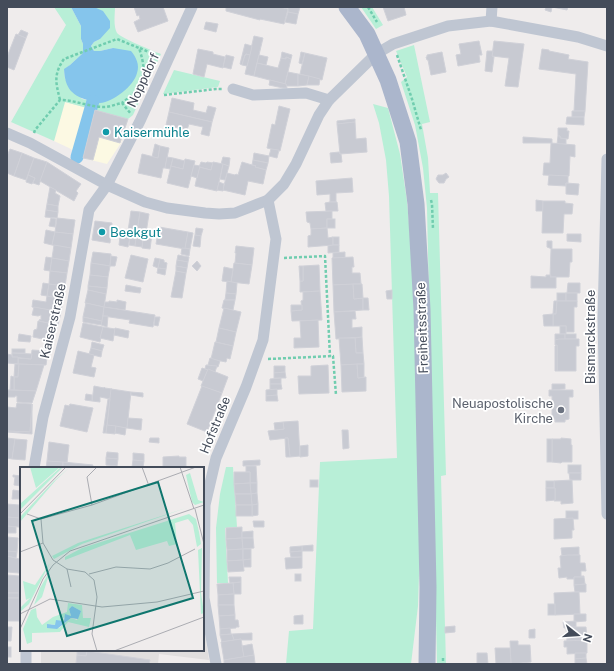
<svg xmlns="http://www.w3.org/2000/svg" width="614" height="671" viewBox="0 0 614 671" font-family="'Public Sans',sans-serif">
  <rect width="100%" height="100%" fill="#efecec"/>
  <path fill="#fcf9e3" d="M65 102 128 119 121 143 107 164 83 158 69 148 54 141Z"/>
  <path fill="#e0dede" d="M203 622 209 660 159 654 158 664H41V650H203Z"/>
  <g fill="#b8efd7">
    <path d="M54 7H71L81 26V39L83 44V53L70 65 64 70 65 79 82 99 100 103 113 48 100 51H94L91 46 94 42 100 39 94 7H86H115C115 14 113 26 117 33 121 38 153 51 161 54L133 115 128 119 65 102 54 141 11 122 66 25Z"/>
    <path d="M361 7H372L383 25 376 29Z"/>
    <path d="M414 45 430 122 422 124 428 158 430 193H438L446 475 441 476 446 664H437L427 208 423 168 415 125 401 82 407 77 396 51Z"/>
    <path d="M174 70 220 81 218 87 163 94Z"/>
    <path d="M373 104 388 108 400 154 407 201 413 269 420 544 418 606 411 664H286L289 631 313 629 320 462 397 458 389 196 386 160 379 123Z"/>
    <path d="M226 467H233L237 527 225 528 228 583H217L216 528 220 494Z"/>
  </g>
  <path fill="#85c5ec" d="M71 7H94L103 11 110 21V28L100 39 94 42 91 46 94 51H100L113 48 131 51C136 57 140 65 137 73 134 86 113 102 100 103 97 103 94 101 91 101 72 96 65 89 64 69L70 65 83 53V44L81 39V26Z"/>
  <g fill="none" stroke-linecap="round" stroke-linejoin="round">
    <path stroke="#85c5ec" stroke-width="13" d="M77 157 93 101"/>
  </g>
  <g fill="#c8cad2" stroke="#d0d1d8">
    <path d="M134 7H163L168 21 138 32 134 22 140 19 139 15 137 16Z"/>
    <path d="M226 7H279L288 9 284 24 260 19V20L226 11Z"/>
    <path d="M288 7H300L298 14 288 12Z"/>
    <path d="M383 7H404L406 15 388 21Z"/>
    <path d="M546 7H568L567 10 552 7 551 12 545 10Z"/>
    <path d="M288 12 298 14 296 24 285 22Z"/>
    <path d="M206 22 218 24 216 32 204 29Z"/>
    <path d="M21 30 28 33 26 38 18 35Z"/>
    <path d="M16 34 26 38 14 70 7 67V57Z"/>
    <path d="M254 36 263 38 254 76 245 74Z"/>
    <path d="M479 41 482 55H479L480 62 458 66 456 55 461 54 459 44Z"/>
    <path d="M494 41 524 44 518 87 505 86 509 58 492 56Z"/>
    <path d="M245 44 252 46 250 55 246 54V55H245L242 65 240 64Z"/>
    <path d="M198 49 213 52V54L225 57 223 68 207 64 204 77 193 74Z"/>
    <path d="M542 49 549 50V51L569 55 568 59 588 62 585 111H574L576 74 539 69Z"/>
    <path d="M487 51H493L492 56 494 57 492 72 485 71Z"/>
    <path d="M282 52 292 55 291 59 286 57V59L281 58Z"/>
    <path d="M301 52 305 53 302 64 299 63Z"/>
    <path d="M442 52 446 72 431 75 428 60H427L426 57H427V55Z"/>
    <path d="M305 53 327 58 322 80 300 74Z"/>
    <path d="M246 54 250 55 247 66 242 65 245 55H246Z"/>
    <path d="M226 55 234 57 231 69 223 67Z"/>
    <path d="M259 55 268 57 266 65 257 63Z"/>
    <path d="M286 57 291 59 285 84 254 76 257 63 278 68 281 58 286 59Z"/>
    <path d="M288 72 298 74V86H286V84H285Z"/>
    <path d="M298 74 309 76 307 85 298 86Z"/>
    <path d="M309 76 320 79 319 85H307Z"/>
    <path d="M270 80 286 84 287 88H283L269 85Z"/>
    <path d="M172 98 194 103 193 110 206 113 208 106 216 108 212 122 169 112Z"/>
    <path d="M279 106 290 109 280 151 267 148 272 124 275 125Z"/>
    <path d="M95 110 128 119 120 143 99 137 97 145 93 160 83 158Z"/>
    <path d="M572 111H585L584 117H572Z"/>
    <path d="M169 112 212 122 209 136 201 134 203 127 189 124 187 130 166 125Z"/>
    <path d="M567 117H584V125L566 124Z"/>
    <path d="M355 119V122L337 124V121Z"/>
    <path d="M355 122 356 139 366 138 367 152 340 154 337 124Z"/>
    <path d="M558 128H567V131H569L568 139 560 138V136H558Z"/>
    <path d="M558 136H560V138L566 139V144H557Z"/>
    <path d="M523 137 552 139V143H523Z"/>
    <path d="M551 143 575 145V157L570 156 569 176 543 175 544 163H550Z"/>
    <path d="M155 144 160 146 158 158 152 157Z"/>
    <path d="M160 146 169 148 165 168H163L161 178 138 173 142 154 158 158Z"/>
    <path d="M10 149 22 153 14 176 7 173V156Z"/>
    <path d="M271 149 279 150 277 158 269 156Z"/>
    <path d="M339 152 340 154H341L342 162 331 163 330 153Z"/>
    <path d="M22 153 34 158 26 180 14 176Z"/>
    <path d="M254 153 269 156 268 163 253 160Z"/>
    <path d="M167 157 173 158 170 169 165 168Z"/>
    <path d="M223 157 230 158 229 166 221 164Z"/>
    <path d="M34 158 47 162 39 185 33 183 35 178 28 175Z"/>
    <path d="M173 158 185 161 183 169 171 166Z"/>
    <path d="M185 159 195 161 188 188 167 183 171 166 183 169Z"/>
    <path d="M253 160 268 163 266 170 255 167 256 166 252 165Z"/>
    <path d="M47 162 81 184 76 191 78 193 74 201 40 181Z"/>
    <path d="M201 162 206 163 207 162 213 163 211 170 199 167Z"/>
    <path d="M213 162 223 164 217 191 195 186 199 167 211 170Z"/>
    <path d="M242 162 252 165 256 166 255 167 266 170 263 184 248 181 245 195 223 190 227 173 235 175 236 174 238 175Z"/>
    <path d="M223 164 229 166 225 180 220 179Z"/>
    <path d="M194 165 200 166 197 178 191 176Z"/>
    <path d="M446 173 449 177 446 179 444 183H439L436 179 438 175H443Z"/>
    <path d="M28 175 35 178 32 184 26 182Z"/>
    <path d="M549 175 568 176V183H566V186L548 185Z"/>
    <path d="M352 178 353 192 336 193V202H330V194L317 195 316 181Z"/>
    <path d="M219 182 224 184 223 191 217 190Z"/>
    <path d="M566 183 579 184 578 195 566 194Z"/>
    <path d="M50 187 56 190 55 193 60 196 58 206 47 204Z"/>
    <path d="M536 200 543 201V211H536Z"/>
    <path d="M543 201H565V203L573 204 572 214H564L563 233H542Z"/>
    <path d="M330 202H337L338 211H326L325 203Z"/>
    <path d="M47 204 58 206V212L46 210Z"/>
    <path d="M46 210 58 212 57 218 45 217Z"/>
    <path d="M131 211 140 212 137 232 128 231Z"/>
    <path d="M332 211V219H327V228L311 229 310 223 307 222 306 212Z"/>
    <path d="M140 212 149 214 146 233 137 232Z"/>
    <path d="M51 218 56 219 55 227 49 226Z"/>
    <path d="M57 218 75 220 73 234 55 232Z"/>
    <rect x="327" y="219" width="8" height="9"/>
    <path d="M95 221 112 223 110 243 92 240Z"/>
    <path d="M112 227H117L115 238 111 237Z"/>
    <path d="M159 227 188 232 185 249 156 244Z"/>
    <path d="M196 228 203 229 201 236 195 235Z"/>
    <path d="M327 228 328 238 333 237V245L308 247V236L311 235V229Z"/>
    <path d="M46 230 55 232 52 245 44 243Z"/>
    <path d="M55 232 73 234 71 248 52 245Z"/>
    <path d="M137 232 152 234 150 249 142 248 143 239 136 238Z"/>
    <path d="M188 232 193 233 190 249 185 248Z"/>
    <path d="M567 234H581V242L567 241Z"/>
    <path d="M195 235 201 236 200 247 193 246Z"/>
    <path d="M120 236 130 237 128 247 119 245Z"/>
    <rect x="333" y="237" width="6" height="8"/>
    <path d="M130 238H136L135 246 129 245Z"/>
    <path d="M136 238 143 239 142 247 135 246Z"/>
    <path d="M547 241H552V249L547 247Z"/>
    <path d="M54 245 71 248 69 261 52 258Z"/>
    <path d="M333 245H339V252L328 253V246Z"/>
    <path d="M236 246 254 248 252 265 235 263 236 253H235Z"/>
    <path d="M182 248 190 249 189 256 181 254Z"/>
    <path d="M551 249H572V262H570L569 277H550Z"/>
    <path d="M93 252 111 254 110 266 91 263Z"/>
    <path d="M345 252V258H333V253Z"/>
    <path d="M131 255 148 259 143 282 125 278Z"/>
    <path d="M178 255 189 257 188 262 177 260Z"/>
    <path d="M111 256 117 257 115 266H110Z"/>
    <path d="M46 257 52 258 50 271 44 270Z"/>
    <path d="M353 257 354 267H352V273H360L361 284 333 285 332 258Z"/>
    <path d="M52 258 69 261 67 273 50 271Z"/>
    <path d="M155 258 160 259 158 268 153 266Z"/>
    <path d="M160 259 164 260V262L167 263 166 269 158 268Z"/>
    <path d="M177 260 188 262 187 268 176 266Z"/>
    <path d="M197 261 201 266 197 271 192 266Z"/>
    <path d="M91 263 110 266 108 277 90 275Z"/>
    <path d="M234 263 252 265 249 284 231 282Z"/>
    <path d="M319 265 320 291 300 292V281H303V266Z"/>
    <path d="M176 266 187 268 186 273 176 271Z"/>
    <path d="M299 266H303V281H300Z"/>
    <path d="M224 267 233 269 231 282 222 281Z"/>
    <path d="M158 268 166 269 165 275 157 273Z"/>
    <path d="M50 271 67 273 65 286 49 284Z"/>
    <path d="M176 271 186 273 182 298 171 297Z"/>
    <path d="M90 275 108 277 107 288 88 286Z"/>
    <path d="M546 275H551L550 277H556V288H531V276L546 277Z"/>
    <path d="M227 281 237 283 236 294 226 293Z"/>
    <path d="M43 283 49 284 47 296 41 295Z"/>
    <path d="M568 283H580V293H567Z"/>
    <path d="M49 284 65 286 63 299 47 296Z"/>
    <path d="M353 284 354 299 363 298V310L334 312 333 285Z"/>
    <path d="M353 284H362L363 298 354 299Z"/>
    <path d="M126 285 141 288 140 293 125 291Z"/>
    <path d="M88 286 107 288 106 294 88 290Z"/>
    <path d="M88 290 106 294 104 307 85 303Z"/>
    <path d="M392 290V299H387L386 291Z"/>
    <path d="M320 291 322 320 292 321 291 311 302 310 301 301 303 300V292Z"/>
    <path d="M226 293 236 294 235 300H225Z"/>
    <rect x="557" y="293" width="9" height="8"/>
    <rect x="566" y="293" width="11" height="8"/>
    <path d="M47 296 63 299 61 312 32 307 33 300 46 302Z"/>
    <path d="M363 298H368L369 310H363Z"/>
    <path d="M117 300 126 302 125 310 104 307 105 302H109V301L117 302Z"/>
    <path d="M224 300H235L233 310 222 308Z"/>
    <path d="M554 301H557L556 314H553Z"/>
    <path d="M557 301H577V307H574V332H566V326H553V314H556Z"/>
    <path d="M86 303 104 307 102 321 83 317Z"/>
    <path d="M291 305H302V310L291 311Z"/>
    <path d="M34 307 61 312 58 325 39 321 40 319 41 320V315L38 316 32 315Z"/>
    <path d="M104 307 155 315 153 327 129 323 130 320 103 316Z"/>
    <path d="M224 308 241 312 236 332 219 328Z"/>
    <path d="M355 311 356 319H352V328L362 327V337L336 339 334 312Z"/>
    <path d="M553 314V326H544L543 315Z"/>
    <path d="M103 316H108L107 327 101 325Z"/>
    <path d="M83 317 102 321 101 325 83 322Z"/>
    <path d="M155 317H160L158 326 154 325Z"/>
    <path d="M318 320 319 347 294 348V338H301L300 321Z"/>
    <path d="M38 321 58 325 52 341 33 337 34 330 37 329Z"/>
    <path d="M83 323 103 327 100 342 80 337Z"/>
    <rect x="560" y="326" width="6" height="8"/>
    <path d="M103 327 115 329 113 341 100 338Z"/>
    <path d="M115 328 129 331 128 338 114 335Z"/>
    <path d="M219 328 236 332 233 346 216 342Z"/>
    <path d="M19 334 31 336 30 342 18 341Z"/>
    <path d="M555 334H565V339L555 340Z"/>
    <rect x="565" y="334" width="11" height="5"/>
    <path d="M362 337 363 353H356L355 338Z"/>
    <path d="M339 338H355L356 353H363L364 364 341 365Z"/>
    <path d="M559 339H579V346H576V371H557V345H555V340Z"/>
    <path d="M92 342 104 345 102 351 91 348Z"/>
    <path d="M215 342 233 346 230 359 227 358 226 362 211 359Z"/>
    <path d="M557 345V371H555V346Z"/>
    <path d="M91 348 102 351 101 357 89 354Z"/>
    <rect x="12" y="349" width="13" height="4"/>
    <path d="M32 350 48 351 46 365 18 364V358L31 359Z"/>
    <path d="M78 351 94 355 91 367 96 368 94 377 73 373Z"/>
    <path d="M12 353 32 354 31 359 12 357Z"/>
    <path d="M7 354 12 355V357H18V364L7 363Z"/>
    <path d="M210 358 220 361 218 367 208 365Z"/>
    <path d="M15 364H19L18 377H14Z"/>
    <path d="M19 364 44 365 36 391 14 390V377H18Z"/>
    <path d="M357 364 358 378 366 377V391L342 392 341 365Z"/>
    <path d="M357 364H364V377L358 378Z"/>
    <path d="M206 365 217 366 215 372 205 369Z"/>
    <path d="M328 365 329 393 299 394 298 376H311V366Z"/>
    <path d="M274 366H285V372L274 373Z"/>
    <path d="M202 368 208 370 203 381 198 379Z"/>
    <path d="M208 369 228 377 222 393 201 386Z"/>
    <path d="M285 372 286 378H274V373Z"/>
    <path d="M11 376 14 377V390H10Z"/>
    <path d="M281 378V384H270V379Z"/>
    <path d="M270 384H281L282 389 270 390Z"/>
    <path d="M552 384H565V389H564L552 390Z"/>
    <path d="M94 386 104 388V387L105 388 112 389 110 399 100 397V402L92 401Z"/>
    <path d="M202 386 222 393 207 432 187 424Z"/>
    <path d="M111 389 131 392 127 428 107 425Z"/>
    <path d="M277 389V395L266 396V390Z"/>
    <path d="M7 390H10L36 391 32 403 17 402V396H15V397H7Z"/>
    <path d="M549 390H573V397H569V419L565 420V422H555V419H552V396H549Z"/>
    <path d="M131 392 143 393V397L131 395Z"/>
    <path d="M86 394 92 395V401L85 400Z"/>
    <path d="M277 395 278 401H266V396Z"/>
    <path d="M108 399H110L106 433H103Z"/>
    <path d="M17 403 32 404 30 432 7 431V407L16 408Z"/>
    <path d="M32 404V434L7 432V431L30 432Z"/>
    <path d="M70 404 93 408 87 432 60 426 65 405 69 406Z"/>
    <path d="M128 418 142 419 141 430 127 428Z"/>
    <path d="M298 421 300 456 290 457 288 438 270 440 268 431 284 429 283 422Z"/>
    <path d="M283 422 284 429 275 430 274 423Z"/>
    <path d="M107 425 116 426 115 434 106 433Z"/>
    <path d="M116 426 126 428 125 435 115 433Z"/>
    <path d="M342 430H348L349 448 343 449Z"/>
    <path d="M7 438 15 439 12 459 7 458Z"/>
    <path d="M150 438H159V443L149 442Z"/>
    <path d="M285 438H288L290 457H286Z"/>
    <path d="M561 438 571 439V445H572V462H562L561 463 552 462V439H561Z"/>
    <path d="M15 439 27 440 25 460 12 459Z"/>
    <rect x="547" y="439" width="5" height="23"/>
    <path d="M49 442 69 445 67 463 47 461Z"/>
    <path d="M308 445V456L300 457V446Z"/>
    <path d="M107 452 118 453V459L106 458Z"/>
    <path d="M133 453 144 454V461L133 460Z"/>
    <path d="M179 456V457H186V468H163V457Z"/>
    <path d="M106 458 118 459 117 466 106 465Z"/>
    <path d="M133 460 144 461 143 467H132Z"/>
    <path d="M260 460V465L243 466V461Z"/>
    <path d="M47 461 63 462V468H46Z"/>
    <path d="M63 462 93 465 92 468H63Z"/>
    <rect x="568" y="465" width="13" height="8"/>
    <path d="M246 466H256L257 483H250V472H246Z"/>
    <path d="M234 472H250V483L234 484Z"/>
    <path d="M569 473H581V480H570Z"/>
    <path d="M13 475 21 476V486L14 485 15 477H13Z"/>
    <rect x="310" y="480" width="8" height="7"/>
    <path d="M572 480 573 503 561 504V501H554L555 500V488H554V481Z"/>
    <rect x="546" y="481" width="8" height="7"/>
    <path d="M250 483H257V493L251 494Z"/>
    <path d="M250 483 251 494H235L234 484Z"/>
    <path d="M546 488H555V500L546 501Z"/>
    <path d="M13 490 20 491 19 499H12Z"/>
    <path d="M257 493 258 504 252 505 251 494Z"/>
    <path d="M235 494H251L252 505H236Z"/>
    <path d="M7 504 19 505V518L7 517Z"/>
    <path d="M258 504V515L252 516V505Z"/>
    <rect x="236" y="505" width="16" height="11"/>
    <rect x="566" y="511" width="12" height="8"/>
    <path d="M7 517 19 518V527L7 526Z"/>
    <path d="M573 518 574 530H572V538L554 539V519Z"/>
    <path d="M253 521H264V527H254Z"/>
    <path d="M7 526 16 527V533H7Z"/>
    <path d="M242 527V538L226 539V528Z"/>
    <path d="M253 531V538H242V532Z"/>
    <path d="M7 537 18 538 17 552 7 551Z"/>
    <path d="M242 538 243 549 227 550 226 539Z"/>
    <path d="M242 538H253L254 548 243 549Z"/>
    <path d="M313 545V551H302V546Z"/>
    <path d="M302 546V551L290 552V547Z"/>
    <path d="M579 547V555L562 556 561 548Z"/>
    <path d="M243 549V560L227 561V550Z"/>
    <path d="M243 549H251V559L243 560Z"/>
    <path d="M7 551 17 552 16 558 7 556Z"/>
    <path d="M302 551V557H291L290 552Z"/>
    <path d="M568 555H580V563H585L586 571H581V576H584V577H574V579H567V577L559 578 558 568H561L560 556Z"/>
    <path d="M7 556 19 559V573L7 572Z"/>
    <path d="M302 557V568L286 569 285 558Z"/>
    <path d="M251 559V567H244L243 560Z"/>
    <path d="M243 560 244 571 228 572 227 561Z"/>
    <rect x="295" y="574" width="6" height="7"/>
    <path d="M7 575 19 576V593H7Z"/>
    <path d="M229 577H241V582L230 583Z"/>
    <path d="M574 577H584L585 584 574 585Z"/>
    <path d="M241 582V594H234L233 583Z"/>
    <path d="M233 583 234 594 218 595 217 584Z"/>
    <path d="M586 584V592H575L574 585Z"/>
    <path d="M575 592H579L580 614 555 615 554 593Z"/>
    <rect x="7" y="593" width="12" height="5"/>
    <path d="M234 594V605H218V595Z"/>
    <rect x="7" y="598" width="12" height="23"/>
    <rect x="548" y="604" width="7" height="11"/>
    <path d="M218 605H234L235 615 219 616Z"/>
    <path d="M574 614H586V621L574 622Z"/>
    <path d="M235 615V620H238L239 627H236V628L220 629 219 616Z"/>
    <path d="M303 615V624H294V616Z"/>
    <path d="M576 621V627L564 628 563 622Z"/>
    <path d="M455 626V632L445 633V627Z"/>
    <path d="M7 627H12L11 641H7Z"/>
    <path d="M566 627H586L587 640 567 641Z"/>
    <path d="M230 628 231 634 220 635V629Z"/>
    <path d="M535 629V638H529V630Z"/>
    <path d="M252 633V640H241V639L234 640 232 634Z"/>
    <path d="M232 634 234 640 222 642 220 635Z"/>
    <path d="M241 639 244 657 224 660 221 642Z"/>
    <path d="M587 640V653L567 654V647H564V641Z"/>
    <path d="M510 641H518V645H530L531 662 511 664Z"/>
    <path d="M252 644 254 655 244 657 242 646Z"/>
    <rect x="7" y="647" width="4" height="10"/>
    <path d="M495 648H510L511 663 496 664Z"/>
    <path d="M77 650 87 651 86 656 77 655Z"/>
    <path d="M87 651 150 660 149 664H82L76 663 77 655 86 656Z"/>
    <path d="M477 653H487L488 664H477Z"/>
    <path d="M575 653H586V658L575 659Z"/>
    <path d="M254 655 255 663 224 664V660Z"/>
    <path d="M586 658 587 664H575V659Z"/>
  </g>
  <g fill="none" stroke-linecap="round" stroke-linejoin="round">
    <g stroke="#70cdaf" stroke-width="2.5" stroke-dasharray="3 2" stroke-linecap="butt">
      <path d="M368 7 377 22"/>
      <path d="M140 48 157 56"/>
      <path d="M397 55 412 99 421 130"/>
      <path d="M164 95 216 89H222"/>
      <path d="M60 100C56 83 53 75 64 59L117 39 139 48C144 63 147 77 136 90 133 95 127 99 122 103"/>
      <path d="M34 133 35 130 60 100C75 100 89 107 104 107 110 107 116 104 122 103L131 114"/>
      <path d="M431 200 432 204 433 229"/>
      <path d="M284 258 325 256 330 356"/>
      <path d="M268 359 333 356 336 395"/>
      <path d="M443 658V664"/>
    </g>
    <g stroke="#bfc6d2" stroke-width="11">
      <path d="M491 21 492 7"/>
      <path d="M233 89 253 95 306 93 329 100"/>
      <path d="M7 133 30 143 107 185 145 202 167 208 205 213 219 214 235 213 268 200 284 184 296 164 319 115 329 100 376 54 393 44 448 26 491 21 578 37 607 46"/>
      <path d="M607 159 603 318 607 514"/>
      <path d="M34 468 43 417 70 317 89 210 107 185 140 121 192 7"/>
      <path d="M26 664V650"/>
      <path d="M216 664 204 598 205 505 216 458 246 387 263 340 276 239 268 200"/>
    </g>
    <path stroke="#abb6cc" stroke-width="17" d="M347 7 367 34 388 80 408 142 416 204 422 309 428 587 427 664"/>
  </g>
  <g fill="#0f9aa8" stroke="#fff" stroke-width="1.5">
    <circle cx="106" cy="132" r="4"/>
    <circle cx="102" cy="232" r="4"/>
  </g>
  <circle fill="#6b7280" stroke="#fff" stroke-width="1.5" cx="561" cy="410" r="4"/>
  <g text-anchor="middle" dominant-baseline="central" stroke-width="3.5" stroke-linejoin="round" paint-order="stroke">
    <g font-size="13" fill="#444c5a" stroke="#fff">
      <text transform="translate(143 80) rotate(-65)">Noppdorf</text>
      <text transform="translate(53 321) rotate(-77)">Kaiserstraße</text>
      <text transform="translate(422 328) rotate(-92)">Freiheitsstraße</text>
      <text transform="translate(590 337) rotate(-90)">Bismarckstraße</text>
      <text transform="translate(215 425) rotate(-68)">Hofstraße</text>
    </g>
    <g font-size="13" fill="#0d838f" stroke="#fff" text-anchor="start">
      <text x="114" y="132">Kaisermühle</text>
      <text x="110" y="232">Beekgut</text>
    </g>
    <g font-size="13" fill="#5b616d" stroke="#fff" text-anchor="end">
      <text x="553" y="403">Neuapostolische<tspan x="553" dy="15">Kirche</tspan></text>
    </g>
  </g>
  <g transform="translate(20 467)">
    <rect width="184" height="184" fill="#efecec"/>
    <path d="M10 0H40L16 21ZM41 0H43L0 43V37ZM50 0 36 13 0 55V50L34 14ZM170 6 178 33 184 35 175 38 172 35 166 8ZM166 41 62 77 34 92 32 89 58 76ZM169 47 176 52 179 65 181 77 177 80 173 58 168 52 155 56 157 77 149 79 147 74 116 83 110 68 45 93V90L62 81ZM182 81 181 126 184 146 181 147 178 83ZM30 96 9 137 0 145V141L10 131 6 133 3 114 15 118ZM30 104 22 130 14 138 20 121ZM48 136 62 138 63 151H71L69 160 48 155 40 165 12 166V175L7 177 3 162 11 143 16 141 17 150 22 158 33 150 47 145ZM52 139 61 144 57 153 51 151 39 161 29 157 35 158 44 154 43 151 51 149 49 142Z" fill="#b8efd7" fill-rule="evenodd"/>
    <path d="M52 139 61 144 58 152 51 151 37 162 27 161V157L35 158 36 153 44 154 45 147 51 149 49 142Z" fill="#85c5ec"/>
    <path fill="none" stroke="#abacb2" stroke-width="1" d="M122 0 129 19M160 0 174 42M72 38 67 10 77 0M175 42 184 77M0 47 46 0M7 47 21 52 72 38 176 0M21 52 23 76 33 93 47 102 65 105 74 113 77 130 72 167 77 184M0 85 23 76M184 97V128M47 102 51 120M69 107 96 100 130 102 148 96 175 82M0 147 30 132 82 140 137 135 184 124M0 162 23 112 33 98 50 84 184 38M94 184 184 150"/>
    <path fill="#0f766e" fill-opacity="0.15" stroke="#0f766e" stroke-width="2" d="M138 15 173 131 47 169 12 54Z"/>
    <rect width="184" height="184" fill="none" stroke="#444c5a" stroke-width="2"/>
  </g>
  <rect width="614" height="671" fill="none" stroke="#444c5a" stroke-width="16"/>
  <g transform="translate(578 635) rotate(107)" stroke="#ffffff" stroke-width="3" paint-order="stroke">
  <path d="M0-3L7 15L0 10L-7 15Z" fill="#444c5a"/>
  <text y="-6" font-size="11" font-weight="bold" text-anchor="middle" fill="#444c5a">N</text>
  </g>
</svg>
